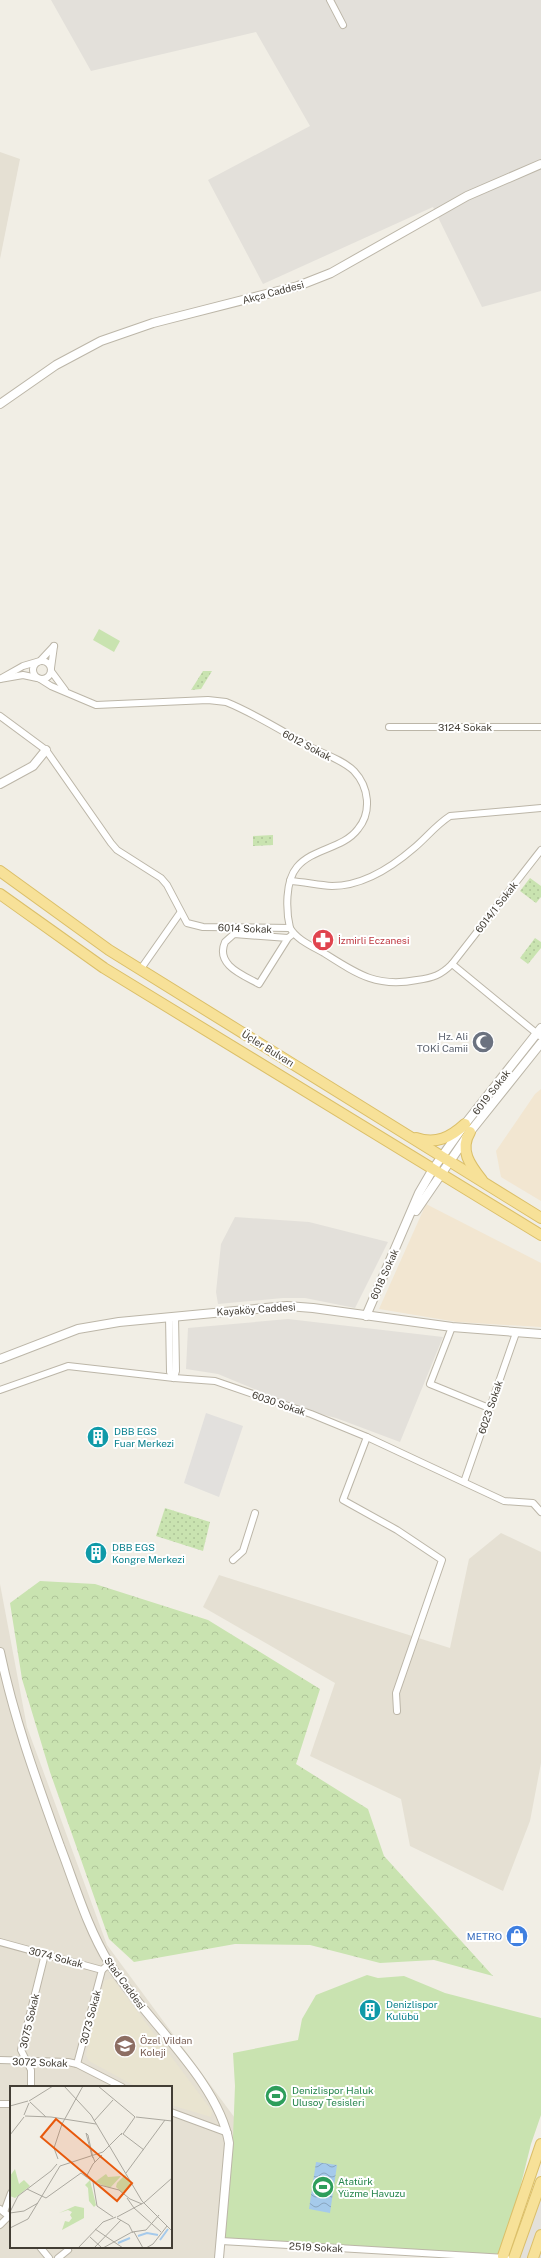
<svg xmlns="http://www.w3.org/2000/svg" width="541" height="2258" viewBox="0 0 541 2258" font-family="'Public Sans',sans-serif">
  <defs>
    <pattern id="grass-dots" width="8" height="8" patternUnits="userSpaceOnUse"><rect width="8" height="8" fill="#c9e3b0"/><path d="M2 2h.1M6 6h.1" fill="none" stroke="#aec498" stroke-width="1.8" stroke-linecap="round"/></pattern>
    <pattern id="forest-crowns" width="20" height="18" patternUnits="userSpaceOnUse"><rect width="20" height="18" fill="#c9e3b0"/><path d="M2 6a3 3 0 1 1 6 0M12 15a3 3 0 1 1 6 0" fill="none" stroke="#aec498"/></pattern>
    <pattern id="water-waves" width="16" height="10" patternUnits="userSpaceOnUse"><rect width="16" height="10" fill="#a5caeb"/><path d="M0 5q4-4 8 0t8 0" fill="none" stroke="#88a5bf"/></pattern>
  </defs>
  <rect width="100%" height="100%" fill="#f1eee5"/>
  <g fill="#e5e0d3" fill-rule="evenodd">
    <path d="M0 152 20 159 0 259Z"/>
    <path d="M501 1533 541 1552V1763L530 1821 503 1891 410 1846 401 1799 310 1756 335 1683 203 1607 219 1575 450 1648 469 1559Z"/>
    <path d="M0 1584 27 1727 107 1945 243 2129 223 2258H0ZM11 2087H171V2247H11Z"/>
  </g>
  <g fill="#f2e6d1">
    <path d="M541 1089V1201L501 1177 496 1151 535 1094Z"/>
    <path d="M426 1204 541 1263V1327L457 1322 379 1309Z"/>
  </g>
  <g fill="#e3e0da">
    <path d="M51 0H541V291L482 307 433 207 263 284 208 180 310 126 256 32 91 71Z"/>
    <path d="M235 1217 309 1222 388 1242 355 1308 305 1298H283L218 1304 216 1292 221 1244Z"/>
    <path d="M288 1319 443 1337 400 1442 336 1418 305 1410 218 1374 186 1369 188 1328Z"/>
    <path d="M541 2179V2258H514Z"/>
  </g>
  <path fill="#e9e4d0" d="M109 1979H113L212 2111 211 2117 171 2105V2087H137L89 2061 86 2055 104 1981Z"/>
  <g fill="url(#grass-dots)">
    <path d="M203 671H212L201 689 191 690Z"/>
    <path d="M273 835V845L253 846V836Z"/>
    <path d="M530 878 541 886V897L536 903 520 891Z"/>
    <path d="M535 938 541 942V948L528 964 520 958Z"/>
    <path d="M165 1508 210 1522 203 1551 156 1536Z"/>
  </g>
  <path fill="url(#forest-crowns)" d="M40 1581 95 1584 208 1620 320 1689 296 1764 368 1809 384 1856 493 1976 434 1960 380 1963 310 1945 235 1944 134 1962 109 1939 50 1772 22 1679 10 1603Z"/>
  <g fill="#c9e3b0">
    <path d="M99 629 120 641 114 652 93 640Z"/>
    <path d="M367 1975 378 1978 404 1976 445 1993 541 2018V2115L531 2144 503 2256 221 2241 233 2137 235 2086 233 2053 298 2040 302 2019 316 1995Z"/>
  </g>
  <path fill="#e2e0dd" d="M206 1413 243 1426 219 1497 184 1483Z"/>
  <path fill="url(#water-waves)" d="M316 2162 337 2165 330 2213 309 2209Z"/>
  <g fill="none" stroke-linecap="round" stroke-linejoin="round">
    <g stroke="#bcb6a8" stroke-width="8">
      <g id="minor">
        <path d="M330 0 343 25"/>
        <circle cx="42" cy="670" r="9"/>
        <path d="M51 668 54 646"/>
        <path d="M51 671 65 690"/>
        <path d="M0 679 23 666 40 661 54 646"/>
        <path d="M0 679 23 675 37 678"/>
        <path d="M40 679 51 686 96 705 208 700 226 702C256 714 285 733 314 749 327 755 344 761 354 771 369 787 372 812 358 829 343 849 313 848 297 867 285 881 286 911 290 928"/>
        <path d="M0 716 46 750 111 843 117 850 161 878 167 885 187 923 203 927 290 928C297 940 312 946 324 953 357 974 377 988 417 980 433 978 441 975 452 964L541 1037"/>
        <path d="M389 727H541"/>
        <path d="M290 881C304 882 318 885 332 886 362 886 392 867 414 848 426 838 436 825 450 816L541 808"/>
        <path d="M288 938 234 934 225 942C215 965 243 975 259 984L288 938 293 934"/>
        <path d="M452 964 541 850"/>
        <path d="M140 970 180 913"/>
        <path d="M169 1317 170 1372 174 1378"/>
        <path d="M452 1327 430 1384 489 1408"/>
        <path d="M174 1378 176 1371 175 1316"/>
        <path d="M0 1390 68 1366 174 1378 215 1381 311 1414 367 1437 504 1501 533 1503 541 1512"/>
        <path d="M367 1437 343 1500 397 1530 442 1560 396 1693 397 1711"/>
        <path d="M464 1482 516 1333"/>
        <path d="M233 1560 243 1551 255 1513"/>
        <path d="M0 1942 102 1970 110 1963"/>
        <path d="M0 2060 68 2062 77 2064 122 2087"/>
        <path d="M77 2064 102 1970"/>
        <path d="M31 2087V2070L21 2050 45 1954"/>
        <path d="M0 2104H11"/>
        <path d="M171 2112 228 2133"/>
        <path d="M0 2209 11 2218"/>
        <path d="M4 2212 11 2193"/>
        <path d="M0 2225 9 2216"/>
        <path d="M221 2241 506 2258"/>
        <path d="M40 2247 49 2258"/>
        <path d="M58 2258 68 2250"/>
      </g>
    </g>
    <g stroke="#bcb6a8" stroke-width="10">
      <g id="tertiary">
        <path d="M0 404 56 365 101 341 153 323 298 286 331 273 467 196 541 164"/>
        <path d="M0 784 33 766 46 750"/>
        <path d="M416 1211 470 1132 541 1043"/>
        <path d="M366 1316 419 1193 433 1169 465 1124 541 1028"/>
        <path d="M0 1359 78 1329 119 1322 287 1306 313 1308 452 1327 541 1334"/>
        <path d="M0 1652C14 1719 37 1782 60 1846 75 1885 87 1927 109 1963 143 2017 219 2081 229 2143L219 2258"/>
      </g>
    </g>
    <g stroke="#dbbf69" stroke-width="12">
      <g id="primary">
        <path d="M0 871 109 950 541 1218"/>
        <path d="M0 894 104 968 541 1235"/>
        <path d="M470 1132C459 1150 470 1165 482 1180"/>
        <path d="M416 1138C436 1145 451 1137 465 1124"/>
        <path d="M503 2256 541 2144"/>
        <path d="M514 2258 541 2182"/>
        <path d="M533 2258 541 2235"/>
      </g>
    </g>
    <use href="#minor" stroke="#fff" stroke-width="6"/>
    <use href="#tertiary" stroke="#fff" stroke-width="8"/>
    <use href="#primary" stroke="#f7e198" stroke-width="10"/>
  </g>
  <defs>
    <g id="pharmacy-disc" transform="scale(1.15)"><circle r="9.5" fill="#e0444e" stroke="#fff"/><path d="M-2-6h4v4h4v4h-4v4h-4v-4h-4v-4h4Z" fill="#fff"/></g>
    <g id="mosque-disc" transform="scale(1.15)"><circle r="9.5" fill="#6b7280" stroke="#fff"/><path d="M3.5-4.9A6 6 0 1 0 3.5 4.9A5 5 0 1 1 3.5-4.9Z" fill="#fff"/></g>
    <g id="building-disc" transform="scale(1.15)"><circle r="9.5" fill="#0f9aa8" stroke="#fff"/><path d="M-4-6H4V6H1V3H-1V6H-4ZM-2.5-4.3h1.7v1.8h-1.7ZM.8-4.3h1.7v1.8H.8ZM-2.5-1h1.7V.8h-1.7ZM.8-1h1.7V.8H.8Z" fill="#fff"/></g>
    <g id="shop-disc" transform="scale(1.15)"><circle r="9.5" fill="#3f7fe0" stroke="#fff"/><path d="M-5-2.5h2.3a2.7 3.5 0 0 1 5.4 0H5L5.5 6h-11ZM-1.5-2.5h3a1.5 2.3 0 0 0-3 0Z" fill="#fff"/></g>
    <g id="school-disc" transform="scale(1.15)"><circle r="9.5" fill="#8d6e63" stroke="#fff"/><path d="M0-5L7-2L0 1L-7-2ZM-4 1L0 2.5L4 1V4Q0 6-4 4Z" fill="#fff"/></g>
    <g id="stadium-disc" transform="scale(1.15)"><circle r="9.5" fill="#2e9e5b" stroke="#fff"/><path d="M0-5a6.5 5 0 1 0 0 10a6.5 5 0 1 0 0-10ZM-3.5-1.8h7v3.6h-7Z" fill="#fff"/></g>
  </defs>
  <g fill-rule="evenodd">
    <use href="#pharmacy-disc" x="323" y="940"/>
    <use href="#mosque-disc" x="483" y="1042"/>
    <use href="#building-disc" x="98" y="1437"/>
    <use href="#building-disc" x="96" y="1553"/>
    <use href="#shop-disc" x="517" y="1936"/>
    <use href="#building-disc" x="370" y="2010"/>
    <use href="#school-disc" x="125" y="2046"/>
    <use href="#stadium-disc" x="276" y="2096"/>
    <use href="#stadium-disc" x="323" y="2187"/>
  </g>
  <g text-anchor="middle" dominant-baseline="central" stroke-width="4" stroke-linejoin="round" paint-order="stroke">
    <g font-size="10" fill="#433e35" stroke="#fff">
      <text transform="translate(273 292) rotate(-15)">Akça Caddesi</text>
      <text x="465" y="727">3124 Sokak</text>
      <text transform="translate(307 745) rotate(28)">6012 Sokak</text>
      <text transform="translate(496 907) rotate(-52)">6014/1 Sokak</text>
      <text transform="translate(245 928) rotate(2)">6014 Sokak</text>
      <text transform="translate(268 1048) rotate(32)">Üçler Bulvarı</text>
      <text transform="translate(491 1092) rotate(-52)">6019 Sokak</text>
      <text transform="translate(384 1274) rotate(-66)">6018 Sokak</text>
      <text transform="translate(256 1309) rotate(-4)">Kayaköy Caddesi</text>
      <text transform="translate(279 1403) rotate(19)">6030 Sokak</text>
      <text transform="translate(490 1407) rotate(-71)">6023 Sokak</text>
      <text transform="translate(56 1957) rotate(15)">3074 Sokak</text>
      <text transform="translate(125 1983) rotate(54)">Stad Caddesi</text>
      <text transform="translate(90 2017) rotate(-75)">3073 Sokak</text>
      <text transform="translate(29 2021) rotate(-77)">3075 Sokak</text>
      <text transform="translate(40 2062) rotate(2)">3072 Sokak</text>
      <text transform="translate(316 2247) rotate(3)">2519 Sokak</text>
    </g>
    <g font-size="10" fill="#be3a42" stroke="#fff" text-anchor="start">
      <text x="338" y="940">İzmirli Eczanesi</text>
    </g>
    <g font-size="10" fill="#5b616d" stroke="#fff" text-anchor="end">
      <text x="468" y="1036">Hz. Ali<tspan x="468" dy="12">TOKİ Camii</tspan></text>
    </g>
    <g font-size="10" fill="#0d838f" stroke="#fff" text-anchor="start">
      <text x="114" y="1431">DBB EGS<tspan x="114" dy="12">Fuar Merkezi</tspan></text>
      <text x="112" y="1547">DBB EGS<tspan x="112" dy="12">Kongre Merkezi</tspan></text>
      <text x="386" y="2004">Denizlispor<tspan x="386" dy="12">Kulübü</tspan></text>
    </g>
    <g font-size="10" fill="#366cbe" stroke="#fff" text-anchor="end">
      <text x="502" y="1936">METRO</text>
    </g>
    <g font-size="10" fill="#785e54" stroke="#fff" text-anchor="start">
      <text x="140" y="2040">Özel Vildan<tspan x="140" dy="12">Koleji</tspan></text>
    </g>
    <g font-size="10" fill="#27864d" stroke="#fff" text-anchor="start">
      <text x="292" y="2090">Denizlispor Haluk<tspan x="292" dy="12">Ulusoy Tesisleri</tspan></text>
      <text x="338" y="2181">Atatürk<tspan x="338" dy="12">Yüzme Havuzu</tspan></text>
    </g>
  </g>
  <g transform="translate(10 2086)">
    <rect width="162" height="162" fill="#f1eee5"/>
    <path d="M5 83 9 98 14 94 20 100 5 112 0 110V90ZM96 88 98 91 111 90 100 102 85 96ZM65 120 74 122V132L52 144 55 135 59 136 62 132 60 129 62 126 58 124 49 127Z" fill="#c9e3b0"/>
    <path d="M80 94 86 119 84 121 79 115 78 102 75 99Z" fill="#c9e3b0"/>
    <path d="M115 89 121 98 112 107 106 101 107 97Z" fill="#c9e3b0"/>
    <path fill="none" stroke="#a5caeb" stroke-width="2" d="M128 150 137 147 148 149M150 154 158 143M108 157 120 152"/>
    <path fill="none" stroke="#aba89f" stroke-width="1" d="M54 0 81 29 132 115 162 145M88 0 124 30M19 15 43 0M20 16 36 31M0 20 18 15M14 29 19 17M15 30 41 31 86 38M126 31 162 35M84 35 103 14M113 48 134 64M113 48 125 31 124 30M0 49 14 31M83 72 79 54 78 49 76 47 82 70 83 71 85 76M48 73 44 62 52 38 73 0M116 87 155 34M76 91 83 78 92 69M83 96 87 120 103 131M17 103 36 112 71 87 86 98 109 104 120 113 132 118M117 112 124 122M124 122 151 146M0 126 8 110 41 85 47 78M0 127 14 125 28 117M107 131 135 116 162 92M107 132 119 139 123 147M0 142 18 133 50 80 93 66 112 47 111 49M85 143 113 162M124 146 133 162M80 151 91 161M68 162 93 136 106 131M84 162 111 134M93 162 122 146 136 144 149 129M136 162 143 158 157 140"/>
    <path fill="#e8590c" fill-opacity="0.15" stroke="#e8590c" stroke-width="2" d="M46 33 122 97 107 115 31 51Z"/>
    <rect width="162" height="162" fill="none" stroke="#433e35" stroke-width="2"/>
  </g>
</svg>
